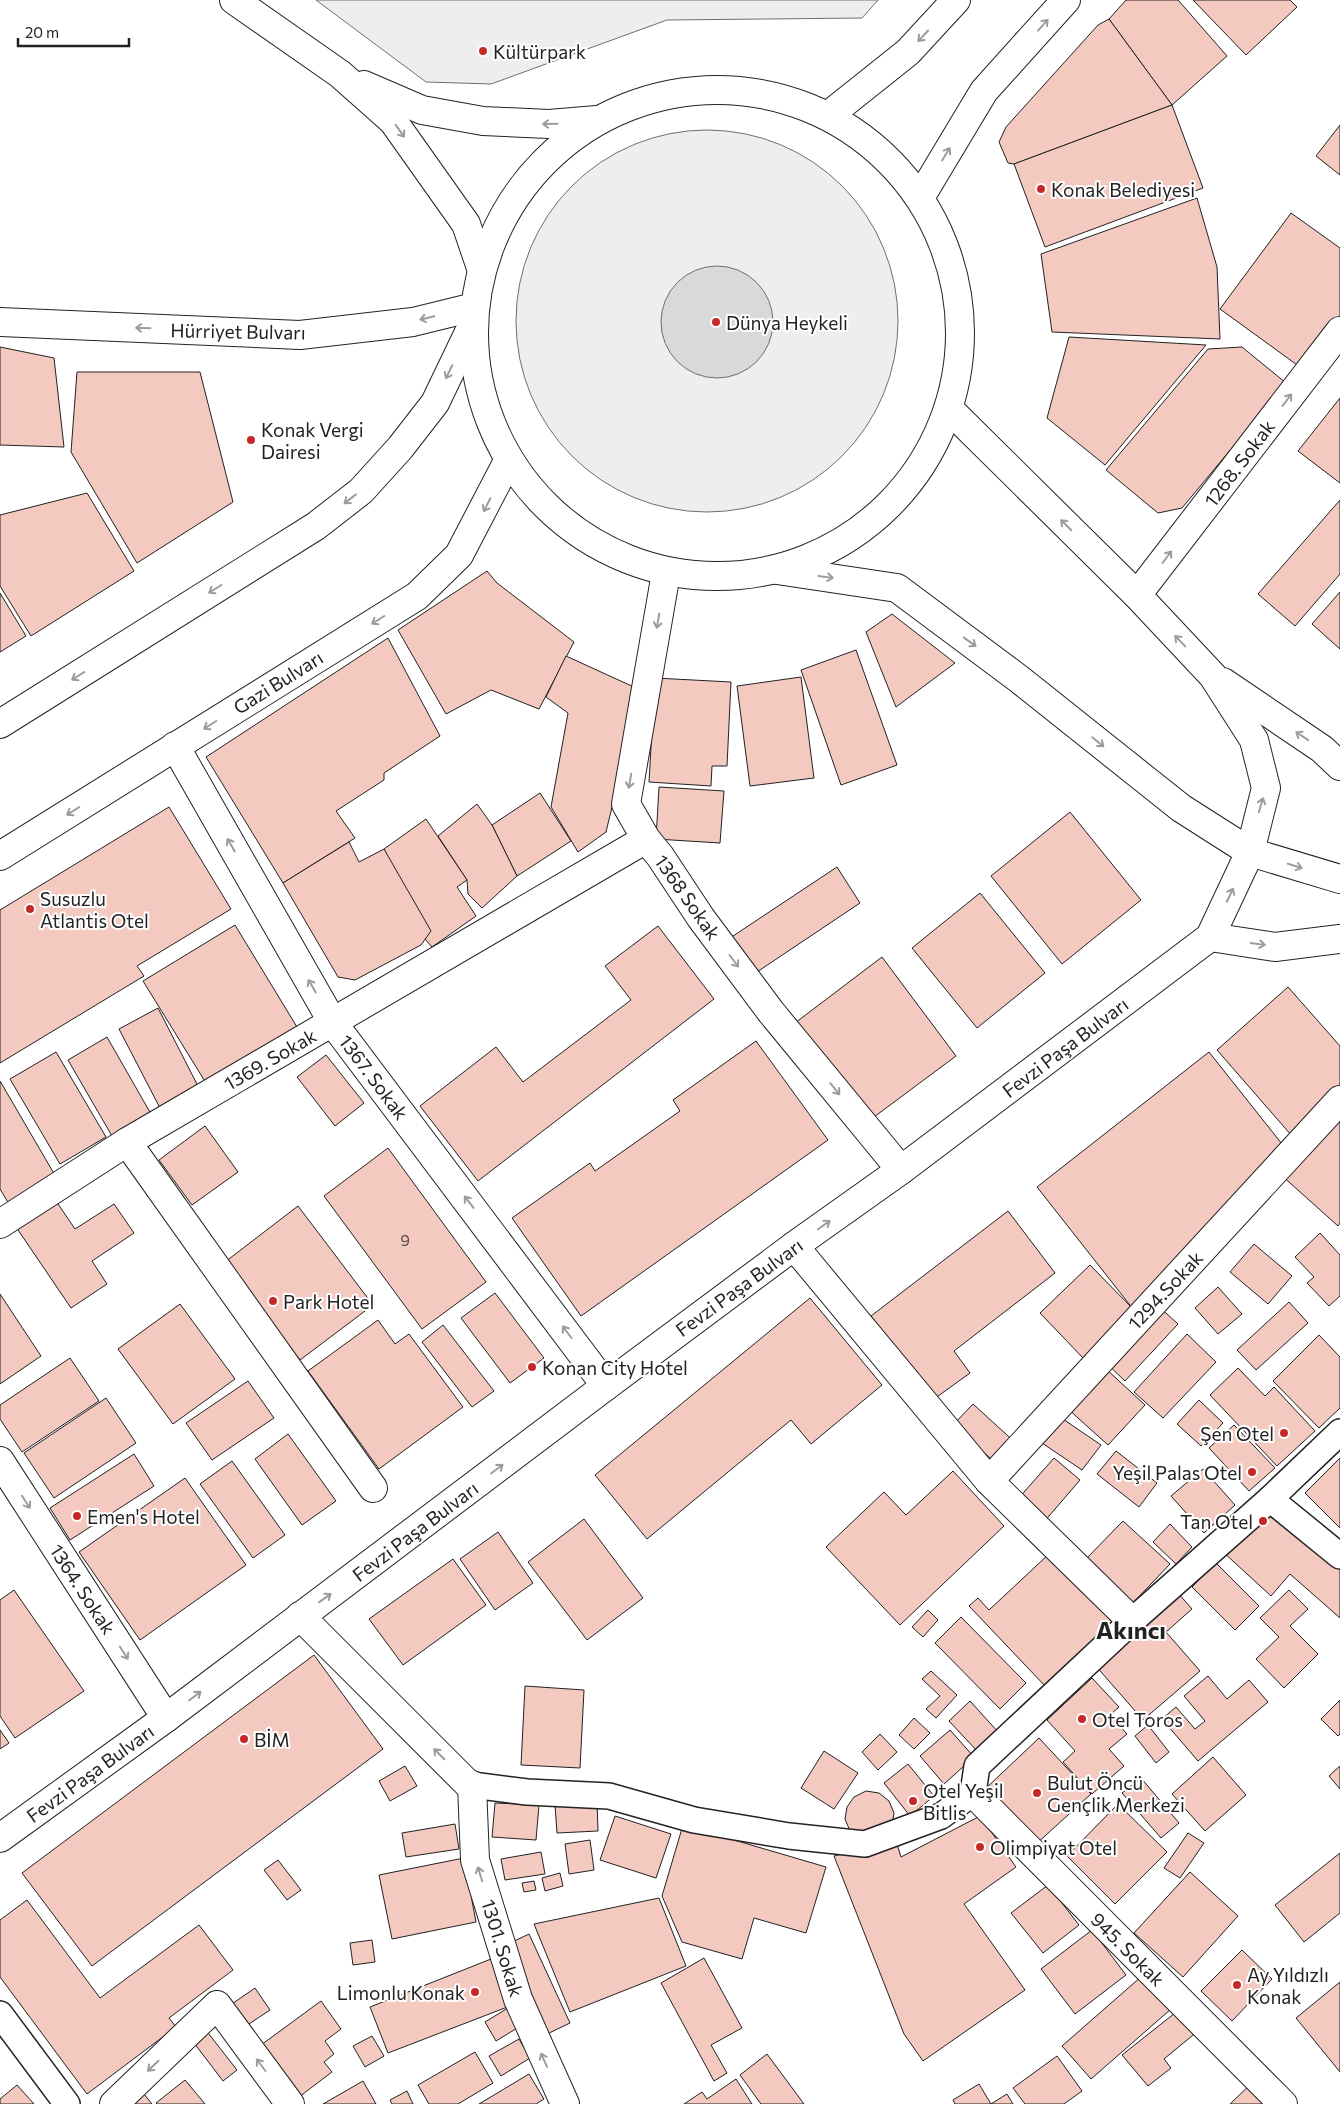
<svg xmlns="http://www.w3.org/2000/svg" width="1340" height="2104" viewBox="0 0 1340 2104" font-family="Commissioner,sans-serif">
  <rect width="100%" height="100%" fill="#fff"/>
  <g fill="#eee" stroke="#6f6f6f">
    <path d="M316 0H878L862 18 667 20 491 84 426 82Z"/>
    <circle cx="707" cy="321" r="191"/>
  </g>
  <circle fill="#d9d9d9" stroke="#6f6f6f" cx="717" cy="322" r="56"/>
  <g fill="#f3c9c0" stroke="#222">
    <path d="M1126 0H1178L1227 56 1172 105 1109 19Z"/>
    <path d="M1193 0H1290L1297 7 1246 55Z"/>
    <path d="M1109 19 1172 105 1014 164 1008 163 999 142 1006 127 1098 25Z"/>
    <path d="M1172 105 1203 188 1045 247 1014 164Z"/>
    <path d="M1340 125V175L1316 156Z"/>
    <path d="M1197 198 1217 267 1220 339 1052 332 1041 254Z"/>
    <path d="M1291 213 1340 248V321L1304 370 1220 309Z"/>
    <path d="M1069 337 1206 345 1105 465 1047 418Z"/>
    <path d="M0 347 54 358 64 447 0 445Z"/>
    <path d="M1242 347 1286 383 1182 508 1158 513 1106 470 1208 349Z"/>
    <path d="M77 372H200L233 502 137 563 71 452Z"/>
    <path d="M1340 398V483L1298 451Z"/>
    <path d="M87 493 134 571 31 636 0 586V515Z"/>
    <path d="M1340 500V574L1295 626 1258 594Z"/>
    <path d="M487 571 497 583 574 642 539 709 491 690 446 714 398 630Z"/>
    <path d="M1340 592V649L1312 624Z"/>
    <path d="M0 593 26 636 0 652Z"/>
    <path d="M892 614 955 663 896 707 866 632Z"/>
    <path d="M388 638 440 736 384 773V780L336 811 355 838 283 883 206 757Z"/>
    <path d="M856 650 897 765 841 785 801 670Z"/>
    <path d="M566 656 636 688 624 757 606 832 578 852 551 807 568 713 546 697Z"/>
    <path d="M801 677 814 778 750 786 737 686Z"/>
    <path d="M655 678 731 682 727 766H712L711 786 649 782Z"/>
    <path d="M659 787 724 791 720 843 656 839Z"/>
    <path d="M540 793 571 841 517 876 492 825Z"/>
    <path d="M477 804 492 825 517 876 482 908 468 894 467 880 438 836Z"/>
    <path d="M169 807 231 909 137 966 144 976 0 1063V910Z"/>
    <path d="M1070 812 1141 900 1062 964 991 876Z"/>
    <path d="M426 819 467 880 457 887 476 916 432 947 425 939 384 849Z"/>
    <path d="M349 842 359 862 384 849 431 931 421 945 355 980 338 977 283 883Z"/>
    <path d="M837 867 860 903 754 974 730 938Z"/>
    <path d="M980 893 1045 973 977 1028 912 948Z"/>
    <path d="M235 925 297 1027 206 1083 143 981Z"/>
    <path d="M658 926 714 999 478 1181 420 1106 496 1047 523 1082 631 1000 605 966Z"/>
    <path d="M882 957 956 1056 870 1120 791 1026Z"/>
    <path d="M1288 987 1340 1046V1094L1292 1136 1217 1050Z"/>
    <path d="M158 1008 200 1090 161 1110 119 1029Z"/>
    <path d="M107 1037 151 1114 112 1136 68 1060Z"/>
    <path d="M756 1041 828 1140 581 1316 512 1218 590 1163 595 1171 680 1111 673 1100Z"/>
    <path d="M56 1052 106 1137 60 1164 10 1079Z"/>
    <path d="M1209 1052 1282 1144 1133 1309 1037 1187Z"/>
    <path d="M326 1055 364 1103 335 1126 297 1077Z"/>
    <path d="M0 1081 56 1177 9 1204 0 1189Z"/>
    <path d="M1340 1108V1223L1338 1226 1280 1174Z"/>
    <path d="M205 1126 238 1172 192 1205 159 1160Z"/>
    <path d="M388 1148 486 1282 422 1329 324 1196Z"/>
    <path d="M54 1198 75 1229 114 1204 134 1233 92 1261 107 1284 71 1308 14 1224Z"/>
    <path d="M298 1206 373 1305 300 1360 225 1262Z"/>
    <path d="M1008 1211 1055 1273 954 1351 970 1373 934 1399 871 1316Z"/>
    <path d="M1320 1233 1340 1255V1296L1329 1306 1307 1283 1314 1277 1295 1257Z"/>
    <path d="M1254 1244 1292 1276 1268 1304 1230 1272Z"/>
    <path d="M1090 1265 1135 1311 1084 1359 1040 1313Z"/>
    <path d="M1218 1287 1242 1314 1218 1334 1195 1308Z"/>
    <path d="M495 1293 544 1358 510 1383 461 1318Z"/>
    <path d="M0 1294 41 1356 0 1384Z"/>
    <path d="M810 1298 882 1385 811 1444 791 1420 647 1539 595 1475Z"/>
    <path d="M1289 1302 1308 1323 1256 1370 1237 1350Z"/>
    <path d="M1155 1303 1178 1324 1125 1381 1102 1359Z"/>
    <path d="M180 1304 235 1379 173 1424 118 1349Z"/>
    <path d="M378 1320 395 1344 409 1334 463 1407 379 1469 308 1371Z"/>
    <path d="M443 1325 494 1391 472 1407 422 1342Z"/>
    <path d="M1187 1334 1216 1362 1163 1418 1134 1392Z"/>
    <path d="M1319 1335 1340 1357V1408L1319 1428 1273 1381Z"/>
    <path d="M70 1358 99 1401 22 1452 0 1419V1405Z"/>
    <path d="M1105 1368 1145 1405 1108 1445 1068 1409Z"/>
    <path d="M1238 1368 1265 1396 1274 1387 1315 1431 1277 1466 1210 1395Z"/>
    <path d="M248 1381 274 1418 212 1460 186 1423Z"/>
    <path d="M106 1398 136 1443 54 1498 24 1453Z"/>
    <path d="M1199 1400 1223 1423 1201 1446 1177 1424Z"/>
    <path d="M973 1404 1018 1445 999 1466 953 1425Z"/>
    <path d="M1057 1415 1101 1445 1082 1470 1039 1441Z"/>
    <path d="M1234 1425 1275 1468 1249 1491 1209 1448Z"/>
    <path d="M288 1434 336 1501 302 1525 255 1459Z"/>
    <path d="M1116 1451 1157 1483 1139 1507 1097 1474Z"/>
    <path d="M134 1454 154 1486 70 1540 50 1508Z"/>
    <path d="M1054 1458 1080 1480 1043 1523 1017 1500Z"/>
    <path d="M1340 1458V1528L1305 1493Z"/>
    <path d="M232 1461 285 1535 253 1558 200 1484Z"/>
    <path d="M1203 1469 1235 1505 1204 1533 1171 1496Z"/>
    <path d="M953 1471 1004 1526 900 1625 826 1547 884 1492 906 1515Z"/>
    <path d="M185 1478 246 1565 140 1640 79 1552Z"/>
    <path d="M1267 1508 1340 1569V1618L1290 1574 1271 1596 1222 1551Z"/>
    <path d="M584 1519 643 1598 587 1640 528 1562Z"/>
    <path d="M1123 1521 1170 1564 1131 1605 1084 1561Z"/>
    <path d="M1170 1524 1192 1547 1176 1564 1153 1542Z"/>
    <path d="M498 1532 533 1583 495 1610 460 1559Z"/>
    <path d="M1050 1553 1116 1622 1046 1687 969 1606 978 1598 989 1610Z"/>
    <path d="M453 1559 486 1605 403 1665 369 1619Z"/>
    <path d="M1216 1563 1259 1606 1235 1630 1192 1587Z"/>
    <path d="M14 1590 84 1691 15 1738 0 1716V1600Z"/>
    <path d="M1289 1590 1308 1609 1290 1626 1318 1654 1284 1688 1256 1659 1279 1637 1260 1618Z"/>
    <path d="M1178 1593 1192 1609 1166 1632 1200 1671 1143 1720 1095 1665Z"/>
    <path d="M928 1610 938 1620 923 1637 912 1627Z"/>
    <path d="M961 1617 1026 1683 1000 1709 935 1643Z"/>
    <path d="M314 1655 383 1749 92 1966 22 1873Z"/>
    <path d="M931 1671 957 1695 936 1718 926 1709 940 1696 922 1679Z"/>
    <path d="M1208 1676 1227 1699 1249 1680 1268 1702 1198 1761 1162 1719 1176 1707 1195 1729 1205 1721 1184 1696Z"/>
    <path d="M1092 1678 1119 1707 1110 1715 1127 1734 1109 1749 1124 1766 1092 1794 1063 1762 1075 1751 1047 1720Z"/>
    <path d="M525 1686 584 1690 580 1768 521 1765Z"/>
    <path d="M1340 1700V1734L1338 1736 1321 1719Z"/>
    <path d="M970 1701 999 1733 978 1752 949 1721Z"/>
    <path d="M914 1718 930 1733 914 1749 899 1735Z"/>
    <path d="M1148 1725 1169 1752 1156 1763 1135 1736Z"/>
    <path d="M0 1730 9 1743 0 1749Z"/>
    <path d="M950 1730 974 1757 944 1784 920 1756Z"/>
    <path d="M880 1734 897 1752 878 1770 862 1752Z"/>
    <path d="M1039 1738 1091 1794 1034 1846 983 1791Z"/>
    <path d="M824 1751 858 1773 834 1809 801 1788Z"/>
    <path d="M1213 1757 1246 1795 1205 1831 1172 1794Z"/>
    <path d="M908 1764 934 1796 910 1816 884 1783Z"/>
    <path d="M405 1766 417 1786 390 1801 379 1781Z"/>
    <path d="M1340 1766V1789L1329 1776Z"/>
    <path d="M1141 1778 1179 1823 1161 1838 1122 1793Z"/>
    <path d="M866 1791 879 1793 889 1801 894 1813 892 1825 860 1839 850 1831 845 1819 847 1807 854 1797Z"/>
    <path d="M597 1802 598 1831 557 1833 555 1805Z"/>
    <path d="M495 1803 539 1805 536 1840 492 1837Z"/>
    <path d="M1118 1804 1167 1852 1115 1904 1067 1856Z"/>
    <path d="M615 1816 671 1834 656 1878 600 1860Z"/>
    <path d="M980 1816 1016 1867 964 1904 1025 1990 923 2061 904 2034 834 1856 896 1841 901 1857Z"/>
    <path d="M455 1824 459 1849 406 1857 402 1833Z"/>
    <path d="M683 1825 826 1867 806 1933 754 1918 742 1959 682 1942 662 1896Z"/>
    <path d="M1188 1833 1204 1843 1180 1878 1164 1868Z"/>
    <path d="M590 1840 594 1870 569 1874 565 1844Z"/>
    <path d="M541 1852 545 1874 505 1880 501 1859Z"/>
    <path d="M1340 1853V1913L1304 1942 1275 1905Z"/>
    <path d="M464 1858 476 1922 392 1939 379 1875Z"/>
    <path d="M278 1860 301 1890 287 1900 264 1870Z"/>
    <path d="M1190 1872 1238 1916 1183 1977 1134 1933Z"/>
    <path d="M560 1873 563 1886 545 1891 542 1878Z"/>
    <path d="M534 1881 536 1890 524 1892 522 1883Z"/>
    <path d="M1048 1885 1079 1925 1043 1953 1011 1913Z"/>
    <path d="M659 1898 686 1966 570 2012 534 1924Z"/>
    <path d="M27 1900 100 1998 199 1925 233 1970 169 2018 176 2027 87 2094 0 1977V1920Z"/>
    <path d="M1092 1930 1126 1975 1075 2014 1041 1969Z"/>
    <path d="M529 1934 570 2023 545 2035 504 1946Z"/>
    <path d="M372 1940 375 1962 353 1965 350 1943Z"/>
    <path d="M1242 1950 1272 1979 1232 2021 1201 1991Z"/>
    <path d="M704 1958 742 2028 711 2045 727 2073 714 2081 661 1983Z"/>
    <path d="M491 1959 510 2006 388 2053 370 2007Z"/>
    <path d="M1142 1976 1171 2009 1091 2079 1062 2046Z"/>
    <path d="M1340 1982V2072L1296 2018Z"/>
    <path d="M255 1988 270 2010 240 2030 226 2008Z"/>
    <path d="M321 2001 341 2029 325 2041 334 2054 324 2062 332 2072 299 2097 261 2045Z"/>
    <path d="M508 2008 519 2027 496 2041 485 2022Z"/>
    <path d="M1180 2009 1198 2031 1164 2059 1171 2068 1148 2086 1122 2055Z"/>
    <path d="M205 2029 237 2070 223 2081 191 2039Z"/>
    <path d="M372 2036 384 2056 365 2067 353 2046Z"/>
    <path d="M519 2039 530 2058 501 2076 489 2056Z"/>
    <path d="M475 2052 493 2083 458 2104H429L418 2085Z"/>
    <path d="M767 2054 804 2104H761L740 2075Z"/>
    <path d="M1057 2056 1082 2091 1064 2104H1025L1013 2088Z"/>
    <path d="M529 2074 544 2099 536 2104H479Z"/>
    <path d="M1257 2078 1281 2104H1230Z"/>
    <path d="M736 2079 752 2104H684L702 2092 707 2099Z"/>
    <path d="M185 2080 205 2104H157L156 2103Z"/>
    <path d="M363 2081 376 2104H323Z"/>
    <path d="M979 2084 991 2104H955L953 2100Z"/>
    <path d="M17 2085 34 2104H0V2099Z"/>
    <path d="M407 2091 413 2104H392L390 2100Z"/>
    <path d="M144 2094 152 2104H132Z"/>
    <path d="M1007 2094 1013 2104H991Z"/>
  </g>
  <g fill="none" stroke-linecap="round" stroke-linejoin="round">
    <g stroke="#222" stroke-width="28">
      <g id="pedestrian">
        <path d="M1270 1499 1340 1556"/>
        <path d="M472 1785 527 1792 609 1796 694 1820 789 1836 865 1844 941 1816 973 1793 977 1766 1132 1621 1270 1499 1340 1432"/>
        <path d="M0 2014 67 2104"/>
      </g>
    </g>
    <g stroke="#222" stroke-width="30">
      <g id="minor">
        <path d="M0 322 300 335 413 322 474 307"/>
        <path d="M666 573 626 804 646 839 660 856 701 918 771 1012 901 1170"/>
        <path d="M1137 595 1340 331"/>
        <path d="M175 746 333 1023 606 1386"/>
        <path d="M127 1142 373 1488"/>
        <path d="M0 1224 127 1142 646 839"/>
        <path d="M794 1246 989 1481 1132 1621"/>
        <path d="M0 1461 166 1718"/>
        <path d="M989 1481 1340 1100"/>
        <path d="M300 1616 473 1789"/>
        <path d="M472 1785 475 1860 518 1999 565 2104"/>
        <path d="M973 1793 1283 2104"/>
        <path d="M114 2104 217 2005 290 2104"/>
      </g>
    </g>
    <g stroke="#222" stroke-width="30">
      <g id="primary">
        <path d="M234 0 340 74 393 121 466 224 481 268"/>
        <path d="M364 85 422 110 483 121 549 124 597 120"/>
        <circle cx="717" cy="333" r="243"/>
        <path d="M829 115 908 52 956 0"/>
        <path d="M921 196 984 91 1066 0"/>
        <path d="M777 570 897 588 1019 679 1181 808 1250 852 1340 879"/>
        <path d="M1223 682 1322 749 1340 766"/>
        <path d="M0 724 316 526 361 491 400 448 435 403 471 328"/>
        <path d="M0 856 417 596 459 555 508 461"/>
        <path d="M1210 937 1275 947 1340 939"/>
        <path d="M0 1838 166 1718 606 1386 794 1246 901 1170 1210 937 1250 852 1266 788 1254 740 1213 676 1137 595 950 410"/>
      </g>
    </g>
    <use href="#pedestrian" stroke="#fff" stroke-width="25"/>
    <use href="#minor" stroke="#fff" stroke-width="28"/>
    <use href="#primary" stroke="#fff" stroke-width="28"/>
  </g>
  <defs><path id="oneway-shaft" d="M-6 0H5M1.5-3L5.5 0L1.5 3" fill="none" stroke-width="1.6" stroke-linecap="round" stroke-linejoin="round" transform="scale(1.25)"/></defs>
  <g stroke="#9c9c9c">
    <use href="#oneway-shaft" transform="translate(1043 25) rotate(-48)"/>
    <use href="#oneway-shaft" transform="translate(923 36) rotate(133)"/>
    <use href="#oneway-shaft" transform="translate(550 124) rotate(179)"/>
    <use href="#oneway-shaft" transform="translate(400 131) rotate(55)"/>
    <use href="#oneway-shaft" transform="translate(946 154) rotate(-59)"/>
    <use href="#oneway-shaft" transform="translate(427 318) rotate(167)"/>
    <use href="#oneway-shaft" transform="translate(143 328) rotate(-178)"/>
    <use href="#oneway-shaft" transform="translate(449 372) rotate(116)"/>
    <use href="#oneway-shaft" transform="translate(1287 400) rotate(-53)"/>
    <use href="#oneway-shaft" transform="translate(350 499) rotate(142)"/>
    <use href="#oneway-shaft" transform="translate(487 505) rotate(117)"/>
    <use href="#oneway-shaft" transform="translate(1066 525) rotate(-135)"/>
    <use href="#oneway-shaft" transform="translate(1167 557) rotate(-53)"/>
    <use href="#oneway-shaft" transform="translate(826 577) rotate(8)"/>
    <use href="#oneway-shaft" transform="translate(215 589) rotate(148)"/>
    <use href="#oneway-shaft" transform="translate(378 620) rotate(148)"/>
    <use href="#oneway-shaft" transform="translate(658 621) rotate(100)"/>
    <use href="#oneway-shaft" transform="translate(1180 641) rotate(-134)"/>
    <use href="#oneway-shaft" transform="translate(970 642) rotate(36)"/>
    <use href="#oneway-shaft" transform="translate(78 676) rotate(148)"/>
    <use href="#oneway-shaft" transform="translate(210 725) rotate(148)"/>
    <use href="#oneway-shaft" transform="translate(1302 736) rotate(-146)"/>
    <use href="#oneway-shaft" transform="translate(1098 742) rotate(39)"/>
    <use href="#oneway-shaft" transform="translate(630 781) rotate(100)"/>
    <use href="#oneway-shaft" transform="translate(1261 805) rotate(-73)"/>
    <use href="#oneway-shaft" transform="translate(73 811) rotate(148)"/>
    <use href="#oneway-shaft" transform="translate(231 845) rotate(-120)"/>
    <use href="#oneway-shaft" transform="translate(1295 866) rotate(17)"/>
    <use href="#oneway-shaft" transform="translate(1230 895) rotate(-65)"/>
    <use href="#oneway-shaft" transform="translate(1258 944) rotate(8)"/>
    <use href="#oneway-shaft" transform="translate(734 961) rotate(53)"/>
    <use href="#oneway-shaft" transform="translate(312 986) rotate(-120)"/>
    <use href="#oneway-shaft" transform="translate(835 1089) rotate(51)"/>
    <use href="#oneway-shaft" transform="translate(469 1202) rotate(-128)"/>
    <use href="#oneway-shaft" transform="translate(824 1225) rotate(-35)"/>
    <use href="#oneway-shaft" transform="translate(567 1332) rotate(-127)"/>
    <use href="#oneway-shaft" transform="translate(497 1469) rotate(-37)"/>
    <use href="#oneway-shaft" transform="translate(26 1502) rotate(57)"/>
    <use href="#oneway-shaft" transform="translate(325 1598) rotate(-36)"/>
    <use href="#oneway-shaft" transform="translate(124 1653) rotate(57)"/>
    <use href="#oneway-shaft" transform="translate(195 1696) rotate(-37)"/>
    <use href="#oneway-shaft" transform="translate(439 1754) rotate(-135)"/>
    <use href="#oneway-shaft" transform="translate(480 1874) rotate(-107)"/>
    <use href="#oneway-shaft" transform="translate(544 2060) rotate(-114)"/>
    <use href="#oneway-shaft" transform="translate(261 2065) rotate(-127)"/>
    <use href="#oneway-shaft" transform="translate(153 2066) rotate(136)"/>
  </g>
  <g fill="#c62828" stroke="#fff" stroke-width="2">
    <circle cx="483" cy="51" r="5"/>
    <circle cx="1041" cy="189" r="5"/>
    <circle cx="716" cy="322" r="5"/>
    <circle cx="251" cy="440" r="5"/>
    <circle cx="30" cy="909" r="5"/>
    <circle cx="273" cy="1301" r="5"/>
    <circle cx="532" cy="1367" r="5"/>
    <circle cx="1284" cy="1433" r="5"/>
    <circle cx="1252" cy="1472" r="5"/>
    <circle cx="77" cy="1516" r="5"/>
    <circle cx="1263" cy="1521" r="5"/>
    <circle cx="1082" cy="1719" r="5"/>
    <circle cx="244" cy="1739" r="5"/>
    <circle cx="1037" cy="1793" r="5"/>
    <circle cx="913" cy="1801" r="5"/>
    <circle cx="980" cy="1847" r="5"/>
    <circle cx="1237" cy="1985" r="5"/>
    <circle cx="475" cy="1992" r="5"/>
  </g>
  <g text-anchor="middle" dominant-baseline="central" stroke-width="4" stroke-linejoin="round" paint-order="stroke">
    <g font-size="16" fill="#564c4a">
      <text x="405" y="1239">9</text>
    </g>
    <g font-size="19" fill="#222" stroke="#fff" text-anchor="start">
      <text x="493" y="51">Kültürpark</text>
      <text x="1051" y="189">Konak Belediyesi</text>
      <text x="726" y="322">Dünya Heykeli</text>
      <text x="261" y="429">Konak Vergi<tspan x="261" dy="22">Dairesi</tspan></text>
      <text x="40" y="898">Susuzlu<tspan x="40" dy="22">Atlantis Otel</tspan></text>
      <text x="283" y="1301">Park Hotel</text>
      <text x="542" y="1367">Konan City Hotel</text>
      <text x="1274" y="1433" text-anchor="end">Şen Otel</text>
      <text x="1242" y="1472" text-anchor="end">Yeşil Palas Otel</text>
      <text x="87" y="1516">Emen's Hotel</text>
      <text x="1253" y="1521" text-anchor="end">Tan Otel</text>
      <text x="1092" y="1719">Otel Toros</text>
      <text x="254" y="1739">BİM</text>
      <text x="1047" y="1782">Bulut Öncü<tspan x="1047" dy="22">Gençlik Merkezi</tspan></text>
      <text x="923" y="1790">Otel Yeşil<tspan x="923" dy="22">Bitlis</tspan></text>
      <text x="990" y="1847">Olimpiyat Otel</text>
      <text x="1247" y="1974">Ay Yıldızlı<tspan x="1247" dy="22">Konak</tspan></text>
      <text x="465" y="1992" text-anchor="end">Limonlu Konak</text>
    </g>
    <g font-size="19" fill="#222" stroke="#fff">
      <text transform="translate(238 331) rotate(1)">Hürriyet Bulvarı</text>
      <text transform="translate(1239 463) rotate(-53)">1268. Sokak</text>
      <text transform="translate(278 682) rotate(-32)">Gazi Bulvarı</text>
      <text transform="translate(688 897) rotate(55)">1368 Sokak</text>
      <text transform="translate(1065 1047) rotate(-37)">Fevzi Paşa Bulvarı</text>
      <text transform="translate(270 1059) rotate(-30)">1369. Sokak</text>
      <text transform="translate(374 1077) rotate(53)">1367. Sokak</text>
      <text transform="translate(739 1287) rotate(-36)">Fevzi Paşa Bulvarı</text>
      <text transform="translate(1165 1290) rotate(-47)">1294.Sokak</text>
      <text transform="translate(415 1531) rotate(-37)">Fevzi Paşa Bulvarı</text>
      <text transform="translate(83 1589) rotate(57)">1364. Sokak</text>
      <text transform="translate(90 1773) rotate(-36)">Fevzi Paşa Bulvarı</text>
      <text transform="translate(503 1948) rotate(73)">1301. Sokak</text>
      <text transform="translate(1128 1949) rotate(45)">945. Sokak</text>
    </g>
    <g font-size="24" font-weight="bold" fill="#222" stroke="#fff">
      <text x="1131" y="1629">Akıncı</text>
    </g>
  </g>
  <path d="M18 38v8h111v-8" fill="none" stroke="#222222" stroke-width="2.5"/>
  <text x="25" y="38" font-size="15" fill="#222222" stroke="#ffffff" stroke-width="4" paint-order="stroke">20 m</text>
</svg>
